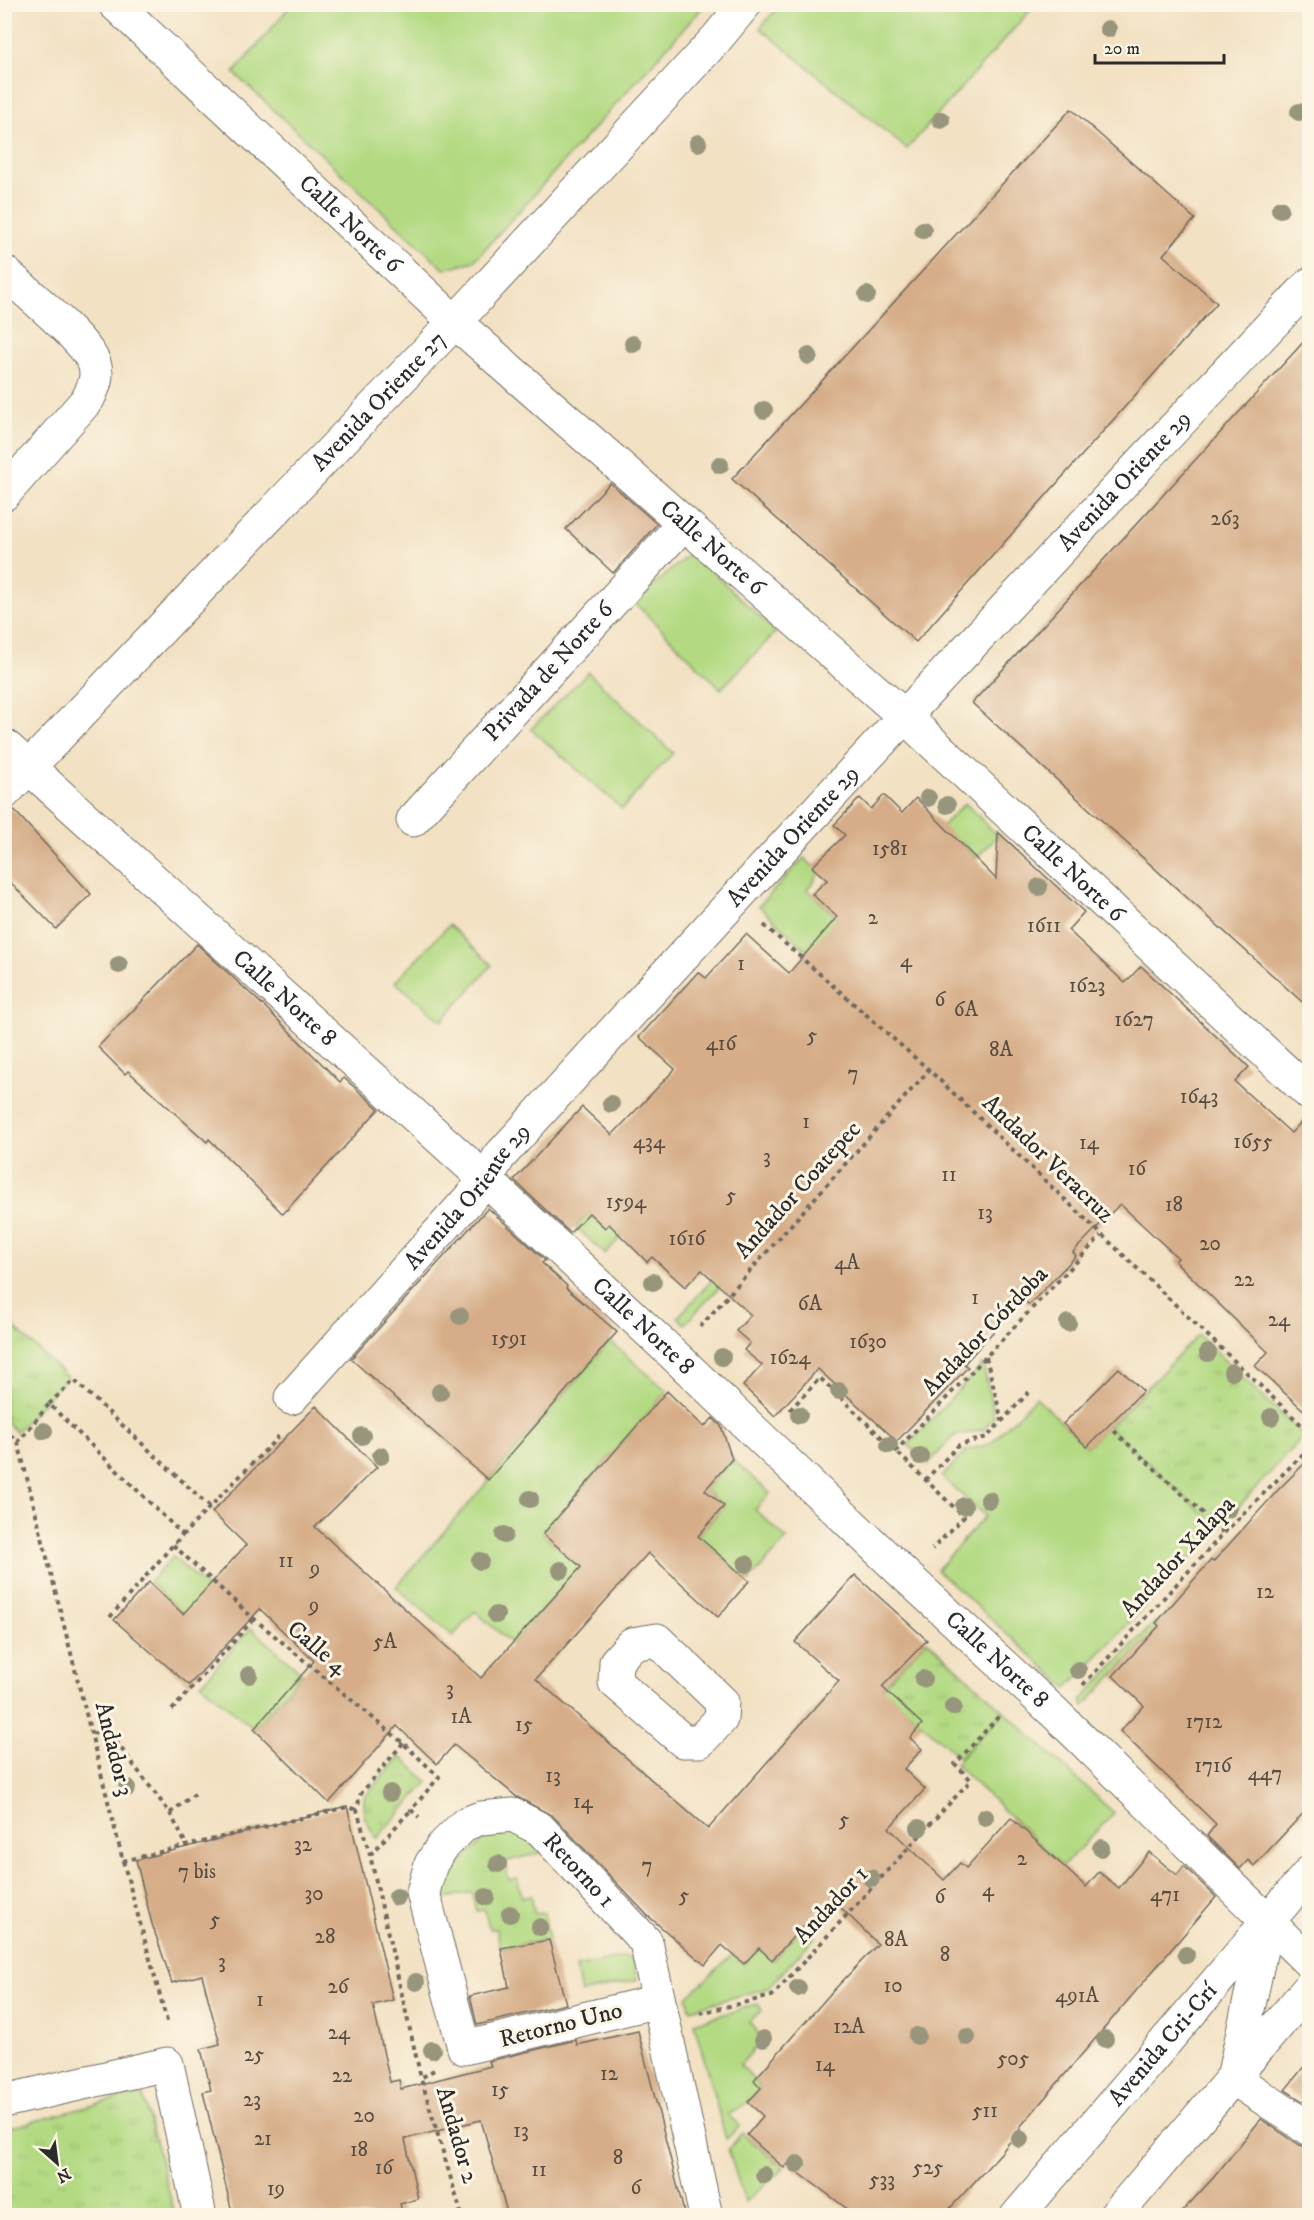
<svg xmlns="http://www.w3.org/2000/svg" width="1314" height="2220" viewBox="0 0 1314 2220" font-family="'IM FELL DW Pica',serif">
  <defs>
    <pattern id="park-tufts" width="24" height="20" patternUnits="userSpaceOnUse" patternTransform="scale(1.5)"><rect width="24" height="20" fill="#b3da83"/><path d="M3 7l-1-3M5 7V3M7 7l1-3M15 17l-1-3M17 17v-4M19 17l1-3" fill="none" stroke="#9abb71"/></pattern>
  </defs>
  <rect width="100%" height="100%" fill="#fcf5e5"/>
  <filter id="ink" filterUnits="userSpaceOnUse"><feTurbulence type="fractalNoise" baseFrequency=".0167" numOctaves="2"/><feDisplacementMap in="SourceGraphic" scale="12" xChannelSelector="R" yChannelSelector="G"/><feConvolveMatrix kernelMatrix="1 2 1 2 8 2 1 2 1" color-interpolation-filters="sRGB"/></filter>
  <filter id="wash" filterUnits="userSpaceOnUse"><feTurbulence type="fractalNoise" baseFrequency=".008" numOctaves="4" result="noise"/><feDisplacementMap in="SourceGraphic" scale="24" xChannelSelector="R" yChannelSelector="G"/><feGaussianBlur stdDeviation="1.35" result="paint"/><feColorMatrix in="noise" values="0 0 0 0 0 0 0 0 0 0 0 0 0 0 0 0 0 1.4 0 .05"/><feComposite in="paint" operator="in"/></filter>
  <g filter="url(#wash)">
    <rect width="100%" height="100%" fill="#f2e1c2"/>
    <g fill="#b3da83" stroke="#6f8257" stroke-width="1.5">
      <path d="M291 5V4L705 5 474 261 444 269 234 73Z"/>
      <path d="M780 5 781 4 1035 5 907 149 760 28Z"/>
      <path d="M691 552 776 632 721 689 635 603Z"/>
      <path d="M588 672 673 753 622 809 531 729Z"/>
      <path d="M965 803 998 836 976 858 961 842 953 849 936 832Z"/>
      <path d="M804 858 819 872 815 880 807 889 848 928 817 960 759 906Z"/>
      <path d="M449 925 492 965 442 1021 395 982Z"/>
      <path d="M589 1213 605 1228 617 1216 629 1228 605 1254 576 1227Z"/>
      <path d="M736 1254 744 1261 685 1324 678 1317Z"/>
      <path d="M610 1341 667 1391 543 1534 581 1567 512 1644 475 1611 453 1636 396 1587Z"/>
      <path d="M983 1364 994 1417 983 1430 954 1436 928 1464 908 1445Z"/>
      <path d="M1036 1397 1087 1447 1109 1424 1219 1528 1067 1688 937 1570 985 1516 942 1477 967 1450 990 1444Z"/>
      <path d="M732 1459 770 1493 755 1510 787 1539 749 1581 698 1536 724 1506 705 1490Z"/>
      <path d="M173 1557 246 1623 222 1650 149 1582Z"/>
      <path d="M1155 1622 1159 1627 1084 1706 1081 1701Z"/>
      <path d="M251 1628 302 1673 254 1729 201 1684Z"/>
      <path d="M1004 1711 1114 1813 1063 1866 955 1764Z"/>
      <path d="M499 1823 538 1836 543 1852 504 1862 509 1880 517 1878 522 1897 531 1895 535 1914 544 1913 549 1939 501 1948 496 1929H489L485 1910 476 1911 472 1892 446 1898 443 1882Z"/>
      <path d="M805 1924 816 1936 768 1988 690 2009 687 1997 733 1954 744 1964 759 1948 773 1960Z"/>
      <path d="M625 1957 633 1961 637 1980 581 1993 576 1967Z"/>
      <path d="M758 2004 762 2010 749 2021 763 2039 740 2065 761 2088 748 2102 728 2115 740 2126 726 2139 694 2023Z"/>
      <path d="M742 2133 784 2168 745 2202 728 2149Z"/>
    </g>
    <g fill="url(#park-tufts)" stroke="#6f8257" stroke-width="1.5">
      <path d="M4 1318 67 1377 16 1432 5 1421Z"/>
      <path d="M1198 1335 1304 1436 1219 1528 1109 1427Z"/>
      <path d="M927 1640 1004 1711 960 1758 882 1688Z"/>
      <path d="M400 1756 428 1782 376 1839 364 1816V1798Z"/>
      <path d="M142 2092 175 2215H5V2129Z"/>
    </g>
    <g id="blocks">
      <g fill="#d6ad88">
        <path d="M1071 109 1195 219 1163 255 1217 303 916 642 732 479Z"/>
        <path d="M1310 335V1009L972 703Z"/>
        <path d="M610 483 657 524 613 573 566 529Z"/>
        <path d="M884 795 902 813 916 798 996 879 998 832 1084 912 1068 930 1125 983 1141 966 1249 1067 1235 1082 1291 1133 1310 1113V1416L1255 1366 1268 1352 1175 1261 1178 1258 1120 1204 1073 1252 1076 1256 1029 1305 1023 1299 964 1364 968 1367 897 1441 818 1369 775 1416 743 1386 762 1365 744 1350 750 1343 736 1331 751 1315 702 1270 685 1287 652 1257 647 1262 609 1224 605 1228 589 1213 570 1233 514 1180 582 1107 612 1135 638 1108 675 1069 639 1037 698 972 706 978 746 934 789 973 837 917 812 894 827 880 812 867 845 835 834 825 860 798 871 809Z"/>
        <path d="M13 809 91 894 56 929 4 876V811Z"/>
        <path d="M197 944 266 1008 340 1082 344 1078 379 1109 283 1214 209 1139 207 1142 128 1071 125 1074 98 1047Z"/>
        <path d="M488 1208 545 1260 542 1263 567 1286 566 1288 617 1332 488 1480 351 1359Z"/>
        <path d="M1119 1368 1143 1391 1087 1447 1063 1424Z"/>
        <path d="M667 1391 704 1427 713 1418 721 1426 732 1459 705 1490 724 1506 698 1536 749 1581 718 1617 648 1553 536 1679 708 1829 839 1681 795 1642 855 1575 927 1640 882 1687 922 1724 910 1738 922 1749 904 1769 925 1789 889 1828 944 1880 960 1863 966 1868 1011 1818 1086 1887 1099 1872 1119 1888 1149 1852 1177 1875 1184 1866 1216 1897 1020 2127 1021 2128 1001 2153 943 2216H857L787 2164 784 2168 747 2135 763 2116 748 2102 761 2088 754 2080 831 1993 878 1944 830 1897 772 1960 759 1948 744 1964 722 1945 705 1965 647 1915 553 1816 517 1797 454 1745 437 1764 397 1726 329 1803 254 1729 314 1661 260 1609 189 1685 114 1620 149 1582 183 1614 246 1545 212 1512 316 1406 377 1467 315 1527 481 1678 581 1567 543 1534Z"/>
        <path d="M1310 1458V1806L1254 1866 1248 1860 1240 1869 1207 1836 1216 1824 1120 1731 1144 1706 1113 1676 1159 1626 1156 1623 1211 1560 1213 1562 1279 1489Z"/>
        <path d="M347 1806 393 2000 373 2005 390 2082 399 2080 401 2089 491 2066 489 2061 576 2040 577 2045 638 2031 685 2216H508L481 2120 405 2139 418 2199 400 2204 403 2216H233L203 2092 211 2090 201 2049 220 2044 202 1975 172 1983 152 1924 136 1860Z"/>
        <path d="M549 1940 566 2004 477 2025 470 1996 509 1987 501 1948Z"/>
        <path d="M1310 2059V2106L1285 2090Z"/>
        <path d="M1261 2119 1300 2145 1310 2148V2216H1178L1214 2177Z"/>
      </g>
    </g>
  </g>
  <g filter="url(#ink)">
    <use href="#blocks" fill-opacity="0" stroke="#716b60" stroke-width="1.5"/>
    <g fill="none" stroke-linecap="round" stroke-linejoin="round">
      <g stroke="#716b60" stroke-width="35">
        <g id="minor">
          <path id="s1" d="M115 4 455 322 904 716 1310 1094"/>
          <path d="M4 272C25 291 85 339 94 363 99 376 94 386 88 399L4 494"/>
          <path id="s2" d="M4 745 486 1180 674 1355 905 1575 1056 1714 1310 1963"/>
          <path id="s3" d="M4 793 455 322 717 38 745 4"/>
          <path id="s4" d="M413 820 684 523"/>
          <path id="s5" d="M291 1398 486 1180 499 1157C766 863 1037 573 1310 284"/>
          <path d="M657 1640 722 1702 721 1719 700 1741H683L615 1682 616 1662 632 1644Z"/>
          <path d="M1267 1922 1233 2078 1310 2129"/>
          <path id="s6" d="M658 2001 464 2048 423 1892 431 1864 442 1847 465 1824 481 1818 513 1815 540 1829 646 1942 706 2216"/>
          <path d="M4 2101 167 2064 200 2216"/>
        </g>
      </g>
      <g stroke="#716b60" stroke-width="35">
        <g id="major">
          <path id="s7" d="M1017 2216 1310 1872"/>
          <path d="M1115 2216 1310 1987"/>
        </g>
      </g>
      <g stroke="#716b60" stroke-width="4" stroke-dasharray="4.5 4.5" stroke-linecap="butt">
        <path d="M764 925 929 1070 1310 1433"/>
        <path d="M700 1327 929 1070"/>
        <path d="M986 1357 1002 1421"/>
        <path d="M49 1404 74 1380 210 1507"/>
        <path d="M790 1410 820 1378 964 1517 932 1549"/>
        <path d="M4 1429 18 1442 49 1404 183 1535"/>
        <path d="M1114 1431 1219 1528 1223 1534"/>
        <path d="M18 1442 123 1861 168 2025"/>
        <path d="M895 1452 1101 1236"/>
        <path d="M925 1480 959 1445 987 1437 1030 1391"/>
        <path d="M173 1545 252 1617 403 1743 439 1777 411 1810 419 1817"/>
        <path d="M110 1617 173 1545 280 1435"/>
        <path d="M1083 1685 1224 1533 1310 1447"/>
        <path d="M172 1710 254 1619"/>
        <path d="M92 1733 111 1735 170 1813 187 1846"/>
        <path d="M403 1743 360 1795 357 1810 370 1855 421 2078"/>
        <path d="M170 1813 196 1793"/>
        <path d="M370 1855 411 1810"/>
        <path d="M123 1861 347 1807 357 1810"/>
        <path d="M700 2013 772 1996 971 1780 955 1764 1000 1715"/>
        <path d="M434 2070 421 2078 462 2216"/>
      </g>
      <use href="#minor" stroke="#fff" stroke-width="33"/>
      <use href="#major" stroke="#fff" stroke-width="33"/>
    </g>
    <g fill="#97957b">
      <circle cx="1108" cy="29" r="9"/>
      <circle cx="1299" cy="112" r="9"/>
      <circle cx="941" cy="120" r="9"/>
      <circle cx="698" cy="143" r="9"/>
      <circle cx="1280" cy="209" r="9"/>
      <circle cx="923" cy="230" r="9"/>
      <circle cx="867" cy="295" r="9"/>
      <circle cx="633" cy="344" r="9"/>
      <circle cx="809" cy="356" r="9"/>
      <circle cx="764" cy="410" r="9"/>
      <circle cx="720" cy="465" r="9"/>
      <circle cx="928" cy="798" r="9"/>
      <circle cx="947" cy="805" r="9"/>
      <circle cx="1039" cy="887" r="9"/>
      <circle cx="119" cy="965" r="9"/>
      <circle cx="611" cy="1104" r="9"/>
      <circle cx="653" cy="1282" r="9"/>
      <circle cx="460" cy="1316" r="9"/>
      <circle cx="1068" cy="1323" r="9"/>
      <circle cx="1208" cy="1353" r="9"/>
      <circle cx="722" cy="1357" r="9"/>
      <circle cx="1232" cy="1372" r="9"/>
      <circle cx="839" cy="1391" r="9"/>
      <circle cx="440" cy="1392" r="9"/>
      <circle cx="799" cy="1415" r="9"/>
      <circle cx="1271" cy="1417" r="9"/>
      <circle cx="44" cy="1431" r="9"/>
      <circle cx="362" cy="1436" r="9"/>
      <circle cx="889" cy="1445" r="9"/>
      <circle cx="381" cy="1456" r="9"/>
      <circle cx="920" cy="1456" r="9"/>
      <circle cx="530" cy="1499" r="9"/>
      <circle cx="989" cy="1500" r="9"/>
      <circle cx="964" cy="1506" r="9"/>
      <circle cx="1228" cy="1509" r="9"/>
      <circle cx="504" cy="1535" r="9"/>
      <circle cx="480" cy="1561" r="9"/>
      <circle cx="746" cy="1564" r="9"/>
      <circle cx="561" cy="1570" r="9"/>
      <circle cx="496" cy="1615" r="9"/>
      <circle cx="1078" cy="1670" r="9"/>
      <circle cx="249" cy="1675" r="9"/>
      <circle cx="923" cy="1679" r="9"/>
      <circle cx="953" cy="1707" r="9"/>
      <circle cx="127" cy="1788" r="9"/>
      <circle cx="390" cy="1793" r="9"/>
      <circle cx="985" cy="1817" r="9"/>
      <circle cx="919" cy="1828" r="9"/>
      <circle cx="1101" cy="1848" r="9"/>
      <circle cx="498" cy="1864" r="9"/>
      <circle cx="871" cy="1878" r="9"/>
      <circle cx="397" cy="1897" r="9"/>
      <circle cx="486" cy="1897" r="9"/>
      <circle cx="510" cy="1914" r="9"/>
      <circle cx="540" cy="1927" r="9"/>
      <circle cx="1186" cy="1955" r="9"/>
      <circle cx="416" cy="1982" r="9"/>
      <circle cx="798" cy="1988" r="9"/>
      <circle cx="917" cy="2036" r="9"/>
      <circle cx="967" cy="2037" r="9"/>
      <circle cx="763" cy="2039" r="9"/>
      <circle cx="1105" cy="2039" r="9"/>
      <circle cx="432" cy="2050" r="9"/>
      <circle cx="1020" cy="2139" r="9"/>
      <circle cx="797" cy="2164" r="9"/>
      <circle cx="764" cy="2175" r="9"/>
    </g>
  </g>
  <g text-anchor="middle" dominant-baseline="central" stroke-width="6" stroke-linejoin="round" paint-order="stroke">
    <g font-size="21" fill="#564c42">
      <text x="1225" y="519">263</text>
      <text x="890" y="849">1581</text>
      <text x="873" y="918">2</text>
      <text x="1044" y="926">1611</text>
      <text x="906" y="961">4</text>
      <text x="741" y="964">1</text>
      <text x="1087" y="986">1623</text>
      <text x="940" y="1000">6</text>
      <text x="966" y="1010">6A</text>
      <text x="1134" y="1020">1627</text>
      <text x="812" y="1036">5</text>
      <text x="721" y="1044">416</text>
      <text x="1001" y="1050">8A</text>
      <text x="853" y="1074">7</text>
      <text x="1199" y="1097">1643</text>
      <text x="806" y="1122">1</text>
      <text x="649" y="1142">434</text>
      <text x="1253" y="1142">1655</text>
      <text x="1089" y="1143">14</text>
      <text x="767" y="1157">3</text>
      <text x="1137" y="1169">16</text>
      <text x="949" y="1175">11</text>
      <text x="731" y="1196">5</text>
      <text x="626" y="1202">1594</text>
      <text x="1174" y="1205">18</text>
      <text x="985" y="1213">13</text>
      <text x="687" y="1239">1616</text>
      <text x="1210" y="1244">20</text>
      <text x="847" y="1263">4A</text>
      <text x="1244" y="1280">22</text>
      <text x="975" y="1298">1</text>
      <text x="810" y="1304">6A</text>
      <text x="1279" y="1320">24</text>
      <text x="509" y="1339">1591</text>
      <text x="868" y="1342">1630</text>
      <text x="790" y="1358">1624</text>
      <text x="286" y="1561">11</text>
      <text x="315" y="1569">9</text>
      <text x="1265" y="1592">12</text>
      <text x="314" y="1606">9</text>
      <text x="385" y="1642">5A</text>
      <text x="450" y="1689">3</text>
      <text x="461" y="1717">1A</text>
      <text x="1204" y="1722">1712</text>
      <text x="524" y="1725">15</text>
      <text x="1213" y="1766">1716</text>
      <text x="1265" y="1774">447</text>
      <text x="553" y="1776">13</text>
      <text x="583" y="1802">14</text>
      <text x="844" y="1820">5</text>
      <text x="303" y="1845">32</text>
      <text x="1022" y="1859">2</text>
      <text x="647" y="1866">7</text>
      <text x="197" y="1872">7 bis</text>
      <text x="988" y="1890">4</text>
      <text x="314" y="1894">30</text>
      <text x="1165" y="1895">471</text>
      <text x="684" y="1896">5</text>
      <text x="940" y="1897">6</text>
      <text x="215" y="1920">5</text>
      <text x="325" y="1937">28</text>
      <text x="896" y="1940">8A</text>
      <text x="945" y="1955">8</text>
      <text x="222" y="1962">3</text>
      <text x="893" y="1986">10</text>
      <text x="338" y="1987">26</text>
      <text x="1077" y="1996">491A</text>
      <text x="260" y="2000">1</text>
      <text x="849" y="2027">12A</text>
      <text x="339" y="2033">24</text>
      <text x="254" y="2055">25</text>
      <text x="1013" y="2059">505</text>
      <text x="825" y="2065">14</text>
      <text x="609" y="2074">12</text>
      <text x="342" y="2076">22</text>
      <text x="500" y="2090">15</text>
      <text x="252" y="2100">23</text>
      <text x="985" y="2111">511</text>
      <text x="364" y="2116">20</text>
      <text x="521" y="2131">13</text>
      <text x="263" y="2139">21</text>
      <text x="359" y="2150">18</text>
      <text x="618" y="2158">8</text>
      <text x="384" y="2168">16</text>
      <text x="928" y="2168">525</text>
      <text x="539" y="2170">11</text>
      <text x="882" y="2180">533</text>
      <text x="636" y="2188">6</text>
      <text x="276" y="2189">19</text>
    </g>
    <g font-size="24" fill="#2b2b2b" stroke="#fcf5e5">
      <text stroke="none"><textPath href="#s1" startOffset="322">Calle Norte 6</textPath></text>
      <text stroke="none"><textPath href="#s3" startOffset="542">Avenida Oriente 27</textPath></text>
      <text stroke="none"><textPath href="#s5" startOffset="1240">Avenida Oriente 29</textPath></text>
      <text stroke="none"><textPath href="#s1" startOffset="808">Calle Norte 6</textPath></text>
      <text stroke="none"><textPath href="#s4" startOffset="201">Privada de Norte 6</textPath></text>
      <text stroke="none"><textPath href="#s5" startOffset="754">Avenida Oriente 29</textPath></text>
      <text stroke="none"><textPath href="#s1" startOffset="1294">Calle Norte 6</textPath></text>
      <text stroke="none"><textPath href="#s2" startOffset="378">Calle Norte 8</textPath></text>
      <text transform="translate(1048 1159) rotate(44)">Andador Veracruz</text>
      <text transform="translate(798 1190) rotate(-48)">Andador Coatepec</text>
      <text stroke="none"><textPath href="#s5" startOffset="268">Avenida Oriente 29</textPath></text>
      <text stroke="none"><textPath href="#s2" startOffset="864">Calle Norte 8</textPath></text>
      <text transform="translate(985 1331) rotate(-46)">Andador Córdoba</text>
      <text transform="translate(1178 1557) rotate(-47)">Andador Xalapa</text>
      <text transform="translate(317 1648) rotate(40)">Calle 4</text>
      <text stroke="none"><textPath href="#s2" startOffset="1350">Calle Norte 8</textPath></text>
      <text transform="translate(114 1749) rotate(76)">Andador 3</text>
      <text stroke="none"><textPath href="#s6" startOffset="579">Retorno 1</textPath></text>
      <text transform="translate(831 1905) rotate(-47)">Andador 1</text>
      <text transform="translate(561 2025) rotate(-14)">Retorno Uno</text>
      <text stroke="none"><textPath href="#s7" startOffset="225">Avenida Cri-Crí</textPath></text>
      <text transform="translate(457 2135) rotate(74)">Andador 2</text>
    </g>
  </g>
  <rect width="1314" height="2220" fill="none" stroke="#fcf5e5" stroke-width="24"/>
  <g transform="translate(57 2163) rotate(152)" stroke="#fcf5e5" stroke-width="4.5" paint-order="stroke">
  <path d="M0-4.5L10 22L0 15L-10 22Z" fill="#2b2b2b"/>
  <text y="-9" font-size="16" font-weight="bold" text-anchor="middle" fill="#2b2b2b">N</text>
  </g>
  <path d="M1095 54v9h129v-9" fill="none" stroke="#2b2b2b" stroke-width="3"/>
  <text x="1104" y="54" font-size="18" fill="#2b2b2b" stroke="#fcf5e5" stroke-width="4.5" paint-order="stroke">20 m</text>
</svg>
